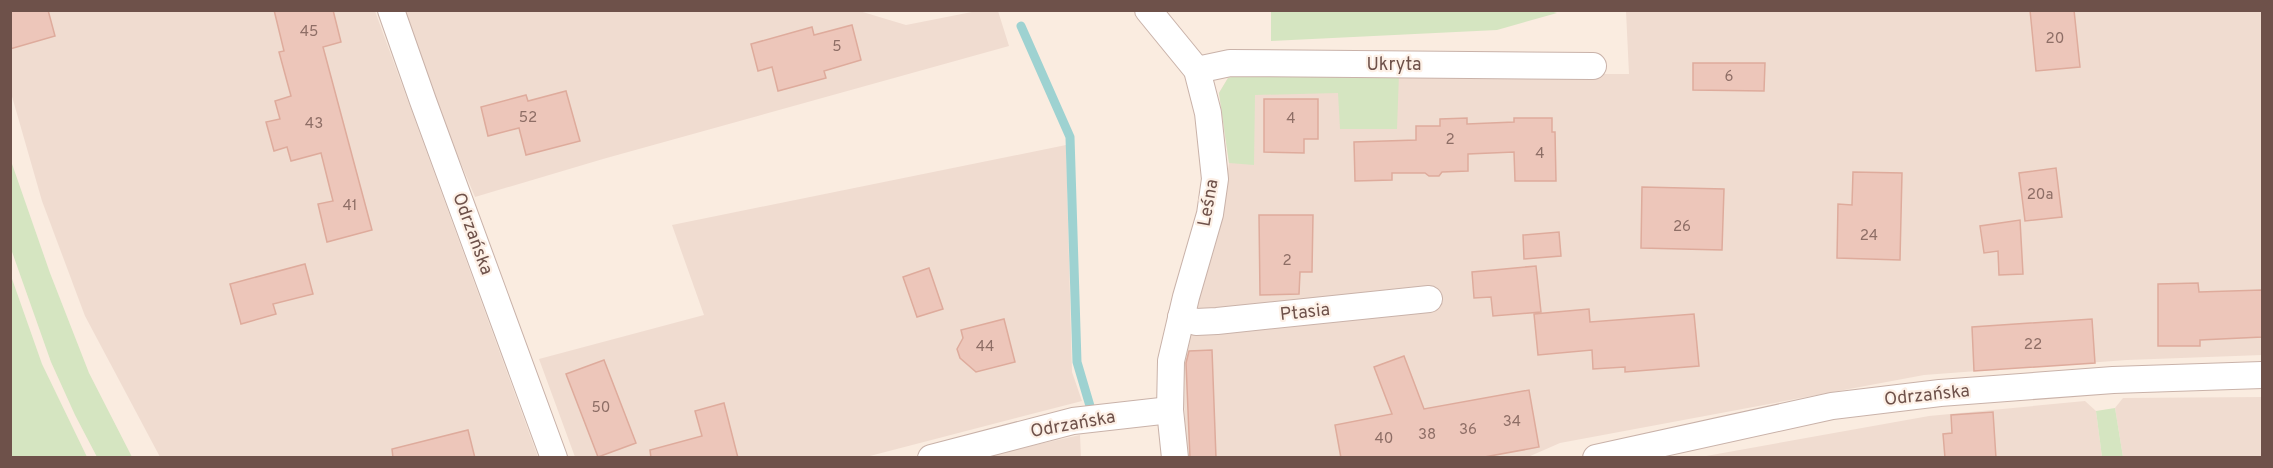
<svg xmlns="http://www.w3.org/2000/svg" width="2273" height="468" viewBox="0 0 2273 468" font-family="Overpass,sans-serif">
  <rect width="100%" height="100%" fill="#faece0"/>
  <g fill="#f0dcd0">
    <path d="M856 10 906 25 977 11H998L1009 46 603 159 475 197 436 104 405 11Z"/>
    <path d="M10 11H375L538 457H160L85 316 42 201 11 93Z"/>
    <path d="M1626 11H2262V355L2127 360 1924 375 1560 443 1528 457 1187 458 1181 349 1221 220 1229 163 1219 93 1228 78 1242 74H1629Z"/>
    <path d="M1066 145 1072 372 1082 401 866 457H575L539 359 704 315 672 225Z"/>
    <path d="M2262 397V457H2123L2115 408 2123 398Z"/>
    <path d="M2085 401 2096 411 2102 457 1695 458 1929 416Z"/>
    <path d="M1080 435 1081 457H981Z"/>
  </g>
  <g fill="#d5e5c1">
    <path d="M1550 11 1557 13 1497 30 1271 41V11Z"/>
    <path d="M1242 74H1399L1397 129H1340L1338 93 1255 95 1254 165 1229 163 1219 93 1228 78Z"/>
    <path d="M11 161 50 273 89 373 132 457H97L75 415 51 362 11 249Z"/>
    <path d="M11 276 42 364 87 457H11Z"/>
    <path d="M2115 408 2123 457H2102L2096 411Z"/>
  </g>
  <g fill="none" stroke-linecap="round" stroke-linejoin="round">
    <path stroke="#9ed2d1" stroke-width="9" d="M1021 26 1070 137 1077 362 1090 406"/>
  </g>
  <g fill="#edc6ba" stroke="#deab9c" stroke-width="1.5">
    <path d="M10 10H48L55 36 10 49Z"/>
    <path d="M274 10H333L341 42 323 47 372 230 327 242 318 204 333 201 321 153 291 161 287 147 274 151 266 122 280 119 275 101 291 96 279 52 284 51Z"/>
    <path d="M2030 10H2074L2080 67 2036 71Z"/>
    <path d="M852 25 861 60 824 71 826 78 778 91 772 67 758 71 751 44 812 27 814 35Z"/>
    <path d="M1693 63H1765L1764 91 1693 90Z"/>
    <path d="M566 91 580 141 526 155 519 128 488 136 481 107 526 95 528 101Z"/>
    <path d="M1264 99H1318V139H1304V153L1264 152Z"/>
    <path d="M1467 118V124L1514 122V118H1552V132H1555L1556 181H1515L1514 152 1468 154V171L1442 172 1439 176H1429L1425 173H1392V180L1355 181 1354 142 1416 140V126H1440V119Z"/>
    <path d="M2056 168 2062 217 2025 221 2019 173Z"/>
    <path d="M1853 172 1902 173 1900 260 1837 258 1838 204 1852 205Z"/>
    <path d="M1642 187 1724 189 1722 250 1641 248Z"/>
    <path d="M1259 215H1313L1312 272H1300L1299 294 1260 295Z"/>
    <path d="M2020 220 2023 274 1999 275 1998 251 1984 253 1980 226Z"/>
    <path d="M1559 232 1561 256 1524 259 1523 235Z"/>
    <path d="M305 264 313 294 273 304 276 314 241 324 230 284Z"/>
    <path d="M1536 266 1541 312 1493 316 1491 297 1474 298 1472 272Z"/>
    <path d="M929 268 943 309 917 317 903 277Z"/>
    <path d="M2198 283 2199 292 2262 290V337L2200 340V346H2158V284Z"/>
    <path d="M1589 309 1590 322 1694 314 1699 366 1625 372V367L1593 369 1592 350 1538 355 1534 314Z"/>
    <path d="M1004 319 1015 362 976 372 960 358 957 349 963 338 961 330Z"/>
    <path d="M2092 319 2095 363 1974 371 1972 327Z"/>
    <path d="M1212 350 1216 458H1190L1186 363 1189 351Z"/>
    <path d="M1404 356 1424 409 1529 390 1539 447 1479 458H1341L1335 425 1392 414 1374 367Z"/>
    <path d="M604 360 636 443 598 457 566 374Z"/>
    <path d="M724 403 738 458H651L650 450 702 436 695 411Z"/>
    <path d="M1993 412 1996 458H1945L1943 434 1952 433 1951 415Z"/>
    <path d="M468 430 475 458H393L392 449Z"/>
  </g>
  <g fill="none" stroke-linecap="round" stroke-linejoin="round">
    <g stroke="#c9b2a9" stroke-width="28">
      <g id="street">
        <path d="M391 10 423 101 554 458"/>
        <path d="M1148 10 1197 70 1208 113 1215 179 1210 214 1186 297 1171 361 1170 410 1175 458"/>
        <path d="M1197 70 1230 63 1593 66"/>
        <path d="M1181 317 1196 322 1217 321 1429 299"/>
        <path d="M931 458 1073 421 1170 410"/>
        <path d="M1596 458 1832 406 1940 393 2113 380 2262 375"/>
      </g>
    </g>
    <use href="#street" stroke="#fff" stroke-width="26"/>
  </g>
  <g text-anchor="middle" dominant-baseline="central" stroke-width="4.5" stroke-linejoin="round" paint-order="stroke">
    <g font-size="15" fill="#8e6e66">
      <text x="309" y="32">45</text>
      <text x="2055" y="39">20</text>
      <text x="837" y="47">5</text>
      <text x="1729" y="77">6</text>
      <text x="528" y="118">52</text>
      <text x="1291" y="119">4</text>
      <text x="314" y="124">43</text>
      <text x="1450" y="140">2</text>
      <text x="1540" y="154">4</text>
      <text x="2040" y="195">20a</text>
      <text x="350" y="206">41</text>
      <text x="1682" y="227">26</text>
      <text x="1869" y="236">24</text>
      <text x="1287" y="261">2</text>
      <text x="2033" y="345">22</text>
      <text x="985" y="347">44</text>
      <text x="601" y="408">50</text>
      <text x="1512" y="422">34</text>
      <text x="1468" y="430">36</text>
      <text x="1427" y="435">38</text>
      <text x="1384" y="439">40</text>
    </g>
    <g font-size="18" fill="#6e514a" stroke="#fdf0e6">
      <text x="1394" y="65">Ukryta</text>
      <text transform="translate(1209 203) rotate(-80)">Leśna</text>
      <text transform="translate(472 234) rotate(70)">Odrzańska</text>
      <text transform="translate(1305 313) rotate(-6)">Ptasia</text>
      <text transform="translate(1927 396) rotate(-6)">Odrzańska</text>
      <text transform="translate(1073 425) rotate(-10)">Odrzańska</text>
    </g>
  </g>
  <rect width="2273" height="468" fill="none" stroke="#6e514a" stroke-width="24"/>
</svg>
